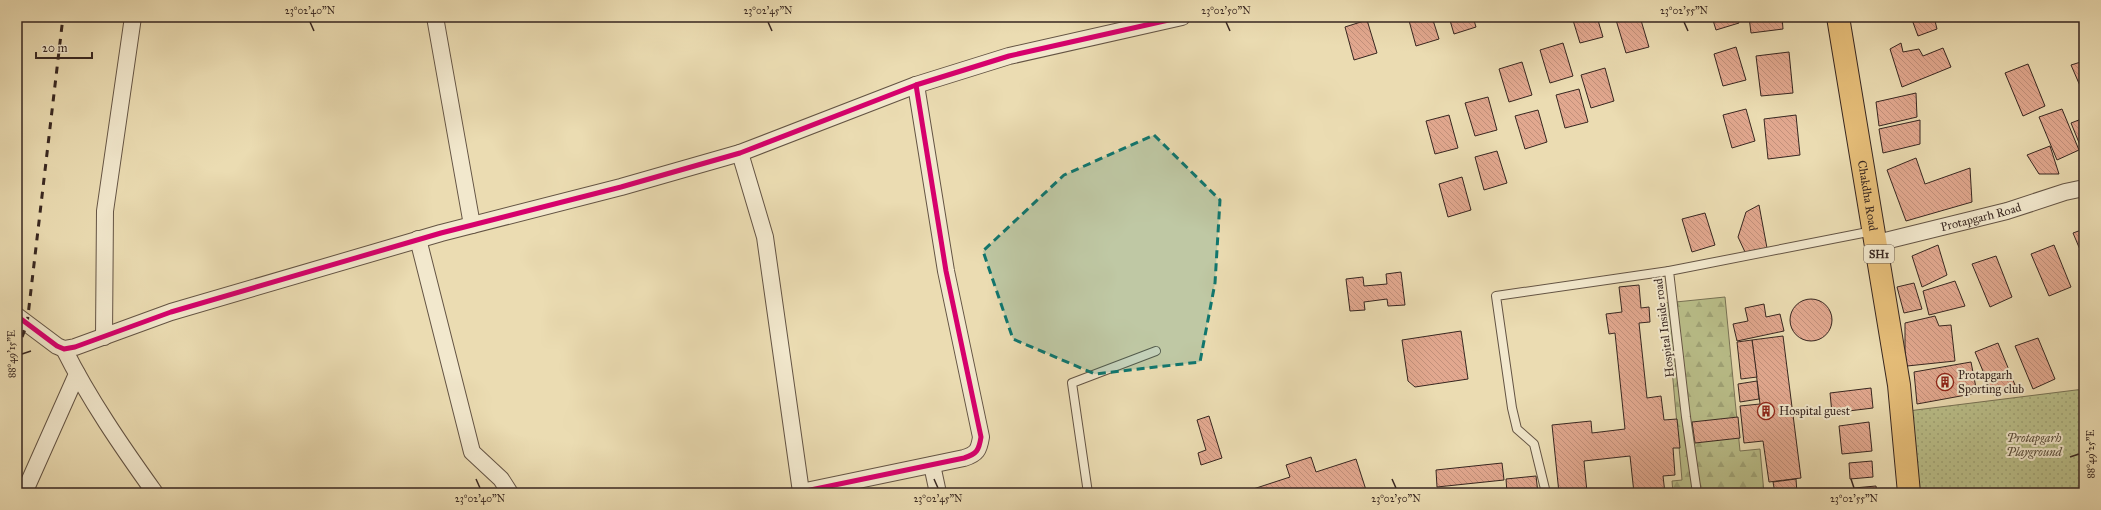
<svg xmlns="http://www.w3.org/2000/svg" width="2101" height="510" viewBox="0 0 2101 510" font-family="'IM FELL Great Primer',serif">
  <defs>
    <pattern id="forest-firs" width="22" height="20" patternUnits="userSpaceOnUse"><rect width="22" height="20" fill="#babf8a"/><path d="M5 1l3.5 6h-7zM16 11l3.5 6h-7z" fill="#a0a477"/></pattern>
    <pattern id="park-dots" width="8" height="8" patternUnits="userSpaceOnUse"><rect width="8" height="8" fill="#babf8a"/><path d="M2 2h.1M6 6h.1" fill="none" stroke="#a0a477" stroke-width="1.8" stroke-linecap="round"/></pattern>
    <pattern id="building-back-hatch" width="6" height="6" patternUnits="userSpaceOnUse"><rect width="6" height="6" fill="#e2a88f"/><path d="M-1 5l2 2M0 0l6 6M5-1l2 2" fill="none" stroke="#c2907b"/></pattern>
  </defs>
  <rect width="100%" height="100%" fill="#ebdcb2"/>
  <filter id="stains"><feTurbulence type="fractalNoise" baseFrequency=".005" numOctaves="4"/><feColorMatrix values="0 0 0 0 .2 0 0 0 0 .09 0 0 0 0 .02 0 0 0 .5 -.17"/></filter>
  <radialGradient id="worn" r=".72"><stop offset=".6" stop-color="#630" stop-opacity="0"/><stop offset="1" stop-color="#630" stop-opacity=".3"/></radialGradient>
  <path fill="url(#forest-firs)" stroke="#787255" d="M1725 297 1740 451 1760 449 1764 493H1673L1672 481 1682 480 1666 303Z"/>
  <path fill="url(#park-dots)" stroke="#787255" d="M2084 389V493H1918L1908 411Z"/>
  <g fill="url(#building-back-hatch)" stroke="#372620">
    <path d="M1408 17H1432L1439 39 1416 46Z"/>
    <path d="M1449 17H1473L1476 27 1454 34Z"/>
    <path d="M1572 17H1597L1603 37 1580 43Z"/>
    <path d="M1628 17H1640L1649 47 1626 53 1616 20Z"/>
    <path d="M1712 17H1737L1739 23 1716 30Z"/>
    <path d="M1749 17H1782L1783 29 1751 33Z"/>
    <path d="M1911 17H1934L1937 29 1918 36Z"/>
    <path d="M1367 20 1377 53 1354 60 1345 27Z"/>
    <path d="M1563 43 1573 76 1550 83 1540 50Z"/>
    <path d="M1901 43 1903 52 1919 49 1923 56 1943 48 1951 67 1902 87 1890 49Z"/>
    <path d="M1736 47 1746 80 1723 86 1714 54Z"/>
    <path d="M1789 52 1793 93 1761 96 1756 56Z"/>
    <path d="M2084 61V95L2071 65Z"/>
    <path d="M1522 62 1532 95 1509 102 1499 69Z"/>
    <path d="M2028 64 2045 106 2023 116 2005 73Z"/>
    <path d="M1605 68 1614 101 1591 108 1581 75Z"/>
    <path d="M1579 89 1588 122 1565 128 1556 95Z"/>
    <path d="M1916 93 1917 117 1879 126 1876 102Z"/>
    <path d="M1488 97 1497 130 1475 136 1465 103Z"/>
    <path d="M1746 109 1755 141 1732 148 1723 115Z"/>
    <path d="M2062 109 2079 150 2057 160 2039 117Z"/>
    <path d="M1538 110 1547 142 1525 149 1515 116Z"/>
    <path d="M1449 115 1458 148 1435 154 1426 121Z"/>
    <path d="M1796 115 1800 155 1768 159 1764 119Z"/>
    <path d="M2084 118V155L2071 123Z"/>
    <path d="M1920 120V144L1883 153 1879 129Z"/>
    <path d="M2050 146 2059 174H2039L2027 155Z"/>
    <path d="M1497 151 1507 183 1484 190 1475 157Z"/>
    <path d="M1916 158 1925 184 1970 168 1972 202 1906 221 1887 170Z"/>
    <path d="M1462 177 1471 210 1448 217 1439 184Z"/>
    <path d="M1759 205 1767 248 1745 252 1738 237 1746 212Z"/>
    <path d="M1705 213 1715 245 1692 252 1682 219Z"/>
    <path d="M2084 229V259L2073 233Z"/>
    <path d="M1938 245 1947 275 1922 287 1912 256Z"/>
    <path d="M2054 245 2071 287 2049 296 2031 254Z"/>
    <path d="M1996 256 2012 297 1990 307 1972 264Z"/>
    <path d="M1401 272 1405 305 1388 306 1387 299 1364 302 1365 310 1350 311 1346 279 1363 277 1364 286 1387 284 1386 274Z"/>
    <path d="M1955 281 1965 306 1929 315 1923 291Z"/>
    <path d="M1914 283 1922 309 1904 313 1897 287Z"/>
    <path d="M1639 285 1641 308 1649 307 1650 322 1639 323 1647 398 1661 396 1664 420 1677 419 1680 448H1673L1675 475 1663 476 1665 493H1634L1630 456 1584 461 1587 492 1559 493 1552 425 1591 421 1592 433 1625 429 1615 333 1609 334 1606 314 1622 312 1619 287Z"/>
    <circle cx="1811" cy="320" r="21"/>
    <path d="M1764 304 1766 317 1780 314 1784 331 1737 341 1733 324 1748 321 1745 308Z"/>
    <path d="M1935 316 1939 326 1951 325 1955 361 1907 366 1905 351V323Z"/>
    <path d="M1461 331 1468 379 1415 387 1408 381 1402 340Z"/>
    <path d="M1783 336 1801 478 1769 482 1763 441 1744 443 1740 406 1760 404 1752 340Z"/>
    <path d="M2038 338 2055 379 2033 389 2015 346Z"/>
    <path d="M1752 340 1757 377 1741 379 1737 342Z"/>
    <path d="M1998 343 2015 385 1993 395 1975 352Z"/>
    <path d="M1971 362 1977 393 1917 404 1914 372Z"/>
    <path d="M1757 381 1759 399 1740 402 1738 384Z"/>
    <path d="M1871 388 1873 408 1832 413 1830 393Z"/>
    <path d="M1209 416 1222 458 1201 465 1198 453 1206 450 1197 420Z"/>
    <path d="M1738 417 1740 438 1695 443 1692 422Z"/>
    <path d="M1869 422 1872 451 1842 454 1839 426Z"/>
    <path d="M1311 457 1316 472 1356 459 1367 493H1241L1290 477 1286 465Z"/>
    <path d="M1872 461 1873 477 1850 479 1849 463Z"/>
    <path d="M1502 463 1504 480 1437 487 1436 470Z"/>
    <path d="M1536 476 1538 493H1507L1506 479Z"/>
    <path d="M1796 479 1797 493H1775L1773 482Z"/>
    <path d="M1876 486 1877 493H1854V488Z"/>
  </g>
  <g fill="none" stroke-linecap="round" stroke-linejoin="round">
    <g stroke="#645444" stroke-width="10">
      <g id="service">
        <path d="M1088 493 1072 383 1156 351"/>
        <path d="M1546 493 1534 444 1517 429 1512 408 1496 296 1669 271"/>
        <path d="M1697 493 1686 417 1669 271 1873 231"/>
      </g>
    </g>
    <g stroke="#645444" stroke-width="18">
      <g id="minor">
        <path d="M435 17 472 225"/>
        <path d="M740 153 765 237 801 492 799 493"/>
        <path d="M418 239 472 452 501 479 510 493"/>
        <path id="s1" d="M1877 243 2007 211 2065 192 2084 188"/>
        <path d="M17 316 57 346 64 349 75 347 171 312 441 233 621 187 740 153 916 85 1009 56 1182 17"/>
        <path d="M104 337 105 211 133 17"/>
        <path d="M64 349C89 399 122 447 155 493"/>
        <path d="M932 465 938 493"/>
        <path d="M801 492 964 458C977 454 979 450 981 437L946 271 916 85"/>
        <path d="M24 493 77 374"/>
      </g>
    </g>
    <g stroke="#372620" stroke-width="24">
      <g id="primary">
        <path id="s2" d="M1838 17 1899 385 1909 493"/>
      </g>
    </g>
    <use href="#service" stroke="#f2e8cd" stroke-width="8"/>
    <use href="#minor" stroke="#f2e8cd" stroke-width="16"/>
    <use href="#primary" stroke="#e6be79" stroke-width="22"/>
    <path stroke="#372620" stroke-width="3" stroke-dasharray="7 7" stroke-linecap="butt" d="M17 350 27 324 63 17"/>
    <g stroke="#f2e8cd" stroke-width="8">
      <g id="cycleway">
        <path d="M17 316 57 346 64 349 75 347 171 312 441 233 621 187 740 153 916 85 1009 56 1182 17"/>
        <path d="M801 492 964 458C977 454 979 450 981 437L946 271 916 85"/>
      </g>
    </g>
    <use href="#cycleway" stroke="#d6006c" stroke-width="5"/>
  </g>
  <path fill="#0f766e" fill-opacity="0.2" stroke="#0f766e" stroke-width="3" stroke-dasharray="8 5" stroke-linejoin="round" d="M1154 135 1220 200 1215 283 1200 362 1095 374 1013 339 983 251 1064 175Z"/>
  <path fill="none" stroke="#372620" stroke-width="1.5" d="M310 22 314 31M768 22 772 31M1226 22 1230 31M1684 22 1688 31M22 354 31 351M2070 457 2079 454M476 479 480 488M934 479 938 488M1392 479 1396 488M1851 479 1854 488"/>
  <defs>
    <g id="building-ring" transform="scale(0.9)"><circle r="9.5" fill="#f2e8cd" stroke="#8f2418" stroke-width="1.5"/><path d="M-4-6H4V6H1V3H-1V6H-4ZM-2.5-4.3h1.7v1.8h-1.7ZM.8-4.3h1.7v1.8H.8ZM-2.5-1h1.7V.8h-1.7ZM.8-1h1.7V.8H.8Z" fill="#8f2418"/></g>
  </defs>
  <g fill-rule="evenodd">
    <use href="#building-ring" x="1945" y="382"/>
    <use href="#building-ring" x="1766" y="411"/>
  </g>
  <g text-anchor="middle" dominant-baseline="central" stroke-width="4" stroke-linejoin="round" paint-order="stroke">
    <rect fill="#f2e8cd" stroke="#6f6054" stroke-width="1" x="1864" y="245" width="30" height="18" rx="3"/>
    <g font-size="11" font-weight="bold" fill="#372620">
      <text x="1879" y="254">SH1</text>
    </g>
    <g font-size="12" fill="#372620" stroke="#f2e8cd">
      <text stroke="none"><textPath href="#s2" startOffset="181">Chakdha Road</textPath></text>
      <text stroke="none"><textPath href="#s1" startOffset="107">Protapgarh Road</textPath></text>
      <text transform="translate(1664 328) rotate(-97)">Hospital Inside road</text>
    </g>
    <g font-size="12" fill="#372620" stroke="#f2e8cd" text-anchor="start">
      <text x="1958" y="375">Protapgarh<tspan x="1958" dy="14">Sporting club</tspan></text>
      <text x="1779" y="411">Hospital guest</text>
    </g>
    <g font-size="12" font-style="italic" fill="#584c3a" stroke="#f2e8cd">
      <text x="2034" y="438">Protapgarh<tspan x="2034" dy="14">Playground</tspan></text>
    </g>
  </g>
  <rect width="2101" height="510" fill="none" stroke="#ebdcb2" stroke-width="44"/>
  <path d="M36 52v6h56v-6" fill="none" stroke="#372620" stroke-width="2"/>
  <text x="42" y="52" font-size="12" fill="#372620" stroke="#f2e8cd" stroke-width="3" paint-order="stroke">20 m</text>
  <rect x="22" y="22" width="2057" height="466" fill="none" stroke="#372620" stroke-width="1.5"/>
  <g font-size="10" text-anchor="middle" fill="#372620">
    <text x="310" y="14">23°02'40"N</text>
    <text x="768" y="14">23°02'45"N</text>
    <text x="1226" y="14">23°02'50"N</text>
    <text x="1684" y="14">23°02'55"N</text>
    <text transform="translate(11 354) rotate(-90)" y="4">88°49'15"E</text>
    <text transform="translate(2090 454) rotate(-90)" y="4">88°49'25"E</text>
    <text x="480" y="502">23°02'40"N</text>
    <text x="938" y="502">23°02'45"N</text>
    <text x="1396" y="502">23°02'50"N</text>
    <text x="1854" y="502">23°02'55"N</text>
  </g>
  <rect width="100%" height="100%" filter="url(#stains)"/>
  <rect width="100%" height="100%" fill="url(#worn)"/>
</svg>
